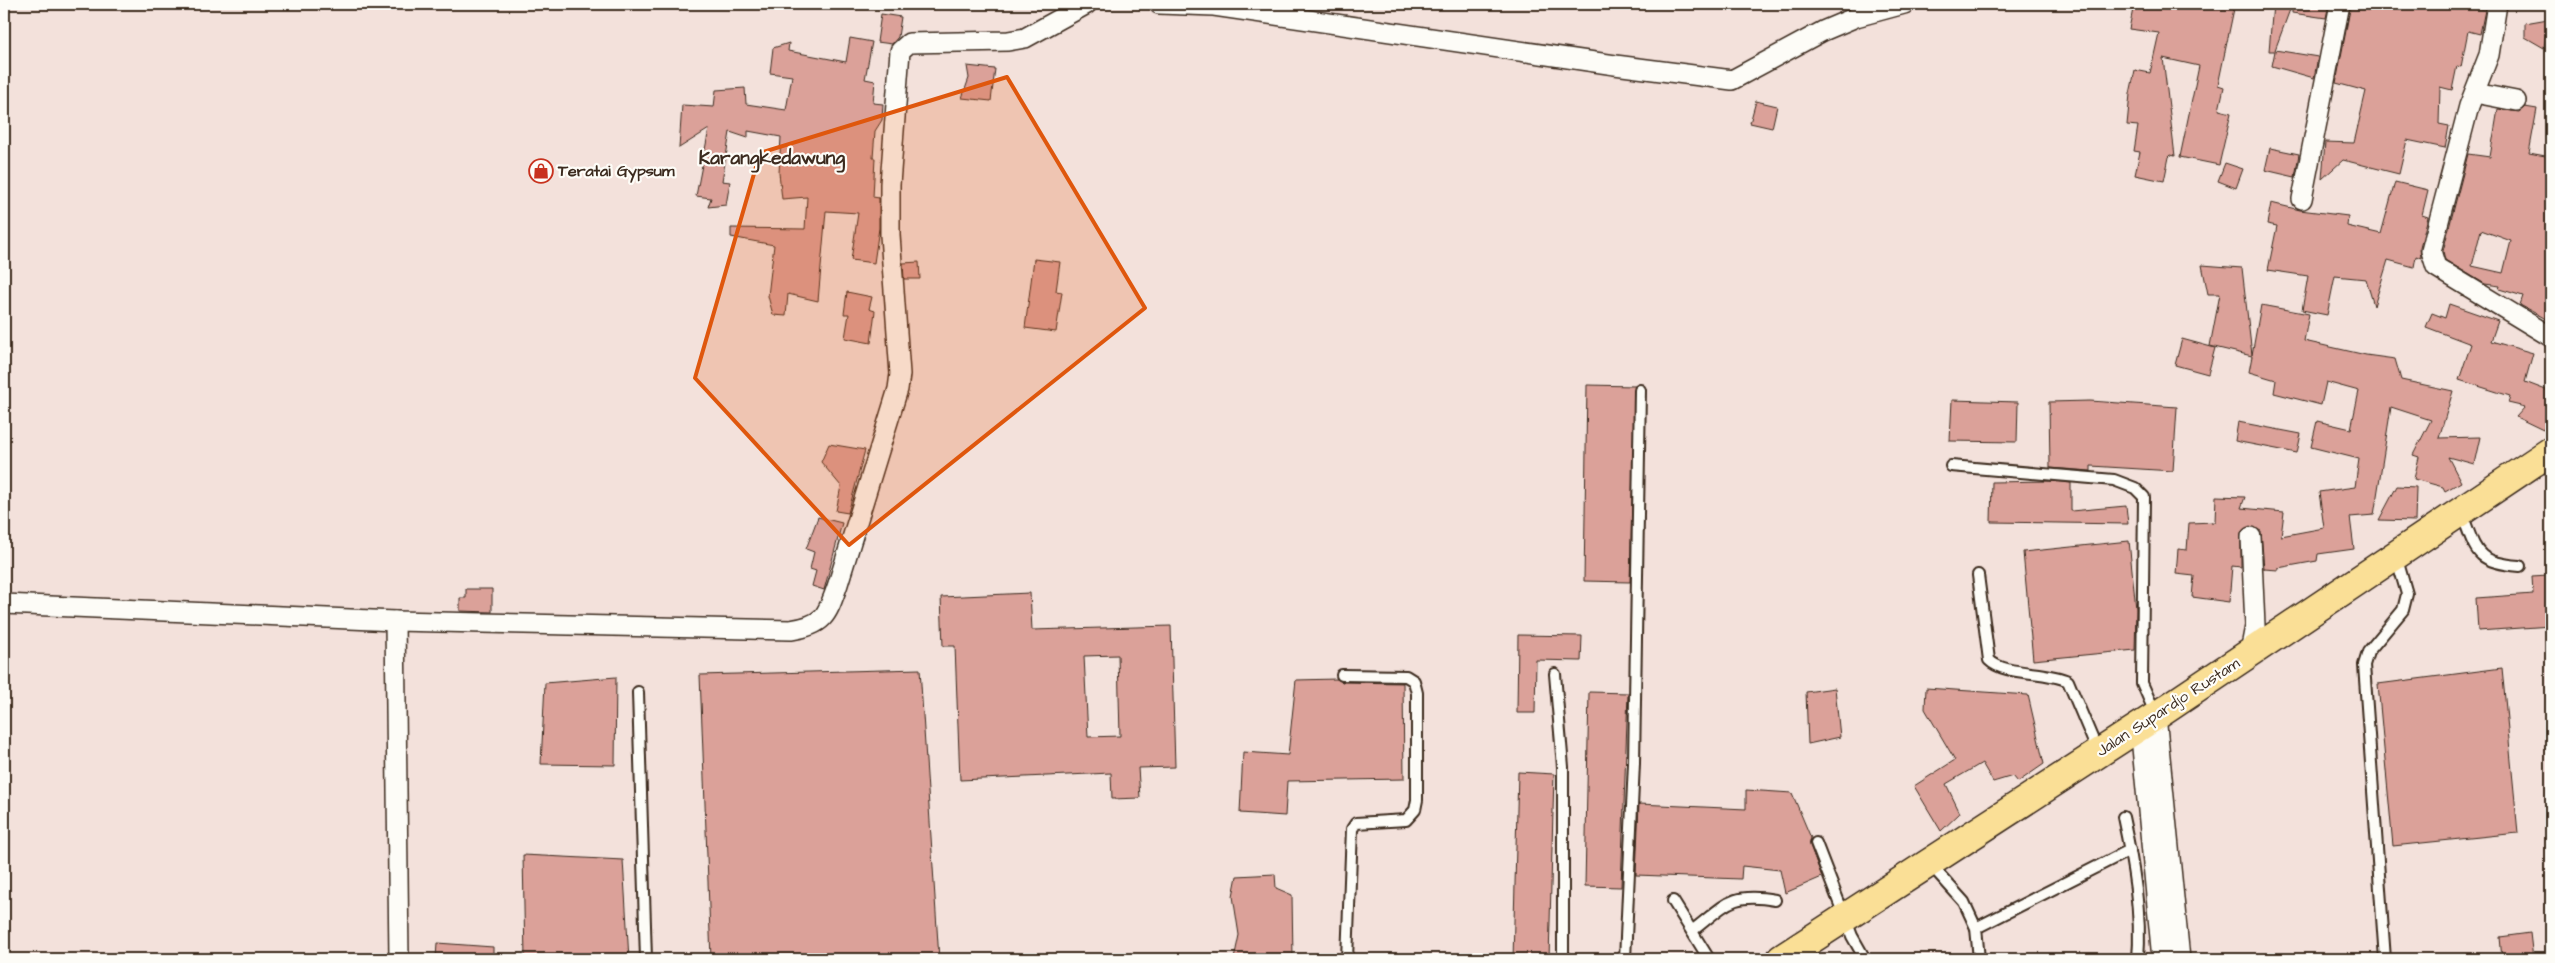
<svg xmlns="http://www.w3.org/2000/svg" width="2555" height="963" viewBox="0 0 2555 963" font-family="'Architects Daughter',sans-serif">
  <rect width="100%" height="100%" fill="#f3e1db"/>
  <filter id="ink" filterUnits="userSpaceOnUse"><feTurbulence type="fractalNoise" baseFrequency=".02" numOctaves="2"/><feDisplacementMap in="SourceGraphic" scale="10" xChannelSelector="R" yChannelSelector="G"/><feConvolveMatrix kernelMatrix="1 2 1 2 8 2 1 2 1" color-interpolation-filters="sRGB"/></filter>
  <g filter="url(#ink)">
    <g fill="#dba199" stroke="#3b2a1e" fill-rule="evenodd">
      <path d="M2134 4H2235L2218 85 2224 87 2219 110 2231 113 2219 165 2180 157 2199 66 2163 58 2175 156 2171 155 2169 157 2164 181 2135 175 2140 152 2134 151 2138 126 2127 125 2130 94 2135 70 2150 73 2159 33 2129 29Z"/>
      <path d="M2273 4H2292L2275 50 2318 57 2314 78 2272 66 2275 51H2269Z"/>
      <path d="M2292 4H2329L2326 18 2292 13Z"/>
      <path d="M2351 4H2458L2485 10 2480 34 2468 31 2461 67 2457 66 2452 90 2440 87 2439 124 2449 126 2445 148 2407 140 2399 174 2343 160 2322 179 2325 142 2354 143 2366 91 2336 83Z"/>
      <path d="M881 14 901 17 898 37 892 44 877 42Z"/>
      <path d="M2548 19 2544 48 2525 37V23Z"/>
      <path d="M850 38 872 42 865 79 875 81 873 103 883 104 882 120 875 131 873 158H875L873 197 879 198V228L874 263 851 260 858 213 826 211 818 301 788 294 786 316 773 315 768 296 774 245 731 237V228L805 229 807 197 782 199 779 173 781 137 748 131V138L730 132 722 181 730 182 726 205 708 207 711 198 696 196 709 129 679 148 682 105 714 107 716 90 745 88 746 104 786 110 792 76 770 73 773 48 789 43 788 51 846 62Z"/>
      <path d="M967 66 995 69 991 101 962 98 969 78Z"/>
      <path d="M1756 101 1777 106 1772 128 1750 123Z"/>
      <path d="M2525 107 2537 109 2529 153 2551 157V301L2546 319 2520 305 2523 296 2499 289 2500 286 2485 284 2445 260 2443 251 2468 154 2490 157 2498 109 2519 112ZM2481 230 2511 241 2503 273 2472 266Z"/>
      <path d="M2270 148 2299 154 2295 177 2265 170Z"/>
      <path d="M2225 163 2243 169 2236 188 2218 181Z"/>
      <path d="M2395 182 2428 190 2422 215 2428 217 2420 248 2421 258 2416 256 2414 267 2388 260 2374 306 2366 279 2335 276 2327 315 2302 310 2308 276 2268 270 2277 226 2267 224 2271 203 2300 210 2348 216 2347 226 2381 234Z"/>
      <path d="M1034 259 1060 262 1056 291 1062 292 1056 332 1025 328Z"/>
      <path d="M919 262 920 279H904L903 263Z"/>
      <path d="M2202 265 2242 268 2252 355 2261 305 2309 314 2304 341 2366 355 2395 359 2401 380 2453 391 2439 438 2480 437 2474 464 2448 457 2461 482 2445 491 2443 487 2414 479 2419 457 2413 455 2431 420 2391 407 2374 515 2350 517 2354 549 2318 554 2317 561 2278 568V570L2264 569 2261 531 2250 526 2241 532V567L2232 566 2229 602 2192 597 2194 576 2176 574 2178 549 2187 550 2189 523 2215 522 2216 496 2245 497 2241 508 2284 512 2281 536 2324 528 2319 492 2355 487 2359 459 2311 447 2317 421 2351 429 2359 391 2326 382 2321 405 2274 393 2276 380 2249 372 2252 356 2210 346 2220 294H2208Z"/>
      <path d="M847 292 872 297 869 309 875 311 871 343 845 338 849 314H844Z"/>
      <path d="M2449 304 2498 321 2491 341 2533 353 2525 382 2551 392V414L2543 430 2516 417 2525 407 2508 403 2510 396 2459 380 2471 344 2426 327 2432 313 2445 318Z"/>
      <path d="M2182 339 2215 348 2208 374 2175 365Z"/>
      <path d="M1587 385 1635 386 1630 582 1584 581Z"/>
      <path d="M1952 400 2018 402 2017 442 1950 441Z"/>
      <path d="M2090 401 2177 407 2173 471 2091 466V471L2050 468 2049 402Z"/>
      <path d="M2238 422 2301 434 2297 453 2235 441Z"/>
      <path d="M829 444 865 450 848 513 836 511 841 486 821 462Z"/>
      <path d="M2050 481 2071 483V511L2126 506 2128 524 1991 522 1992 482Z"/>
      <path d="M2397 486 2416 487 2415 521 2379 520Z"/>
      <path d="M818 517 842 523 824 590 812 586 816 571 810 569 814 552 806 549Z"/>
      <path d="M2129 541 2136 609 2135 650 2033 660 2023 552Z"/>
      <path d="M2548 575 2551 626 2478 631 2476 598 2533 594 2532 576Z"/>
      <path d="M466 589H492V612L460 611V598H466Z"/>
      <path d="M1030 593 1032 630 1171 626 1175 767 1138 768 1140 798 1112 799 1111 773 960 780 955 646H943L941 597ZM1118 655 1120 736 1088 737 1084 656Z"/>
      <path d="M1518 635 1582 636 1581 661 1536 660 1535 713H1517Z"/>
      <path d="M2502 668 2518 833 2393 846 2378 684Z"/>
      <path d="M920 669 939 959H711L700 675Z"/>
      <path d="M616 677 615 765 541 764 545 683Z"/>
      <path d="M1337 679 1342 682 1403 683 1404 779 1287 781 1285 816 1240 813 1243 752 1288 755 1296 680Z"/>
      <path d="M1835 688 1840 737 1808 744 1806 692Z"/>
      <path d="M1926 688 2028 695 2044 764 2018 782 2013 776 1993 782 1982 763 1946 784 1960 813 1941 831 1914 786 1955 760 1925 709Z"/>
      <path d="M1589 692 1628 693 1621 887 1585 886Z"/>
      <path d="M1518 772 1554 774 1549 959H1513Z"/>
      <path d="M1746 790 1792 793 1811 838 1810 845 1822 877 1785 893 1780 870 1742 866 1741 879 1636 875 1639 804 1746 809Z"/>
      <path d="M523 855 623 860 629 959H525Z"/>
      <path d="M1275 874 1276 888 1292 895 1293 959H1234L1239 935 1233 896 1237 876Z"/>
      <path d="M2530 933 2533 959H2502L2500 937Z"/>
      <path d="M437 943 493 947V959H436Z"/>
    </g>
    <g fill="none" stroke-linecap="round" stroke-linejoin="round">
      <g stroke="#3b2a1e" stroke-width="14">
        <g id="service">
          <path d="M1951 466 2114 480 2135 488 2144 497 2142 683 2156 715"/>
          <path d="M2461 512C2477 551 2473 562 2520 566"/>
          <path d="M1978 575 1989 660C2005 676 2045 670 2068 681L2098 752"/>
          <path d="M1555 674 1563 767V959"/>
          <path d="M1342 675 1406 676 1414 681 1417 693V800L1415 810 1406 820 1356 823 1352 829 1347 959"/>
          <path d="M638 692 646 959"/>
          <path d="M2123 817C2133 863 2142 913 2138 959"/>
          <path d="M1816 843 1852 936 1865 959"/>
          <path d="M1930 864 1964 902 1976 928 1979 959"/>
          <path d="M1673 901 1709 959"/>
          <path d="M1976 928 2130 850"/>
          <path d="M1692 931C1726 905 1730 892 1775 900"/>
          <path d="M1625 959 1634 763 1640 390"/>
          <path d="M2385 959 2364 665 2368 652 2403 610 2407 594 2396 556"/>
        </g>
      </g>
      <g stroke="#3b2a1e" stroke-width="22">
        <g id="minor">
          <path d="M1159 4 1214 6 1615 65 1732 80 1823 31 1856 17 1904 4"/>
          <path d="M2497 4 2489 55 2469 106 2431 251 2436 267 2551 337"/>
          <path d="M2475 93 2516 101"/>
          <path d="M2302 199 2340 4"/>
          <path d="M4 604 395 621 791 630C825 625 827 615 838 584L898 389 900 374 890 235V184L900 51 909 43 1008 41 1025 38 1087 4"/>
          <path d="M395 621 399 959"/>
          <path d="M2250 652 2255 626 2251 537"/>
          <path d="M2156 716 2180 959"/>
          <path d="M2140 726 2162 959"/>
        </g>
      </g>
      <g stroke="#3b2a1e" stroke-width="31">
        <path id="trunk" d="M1781 959 2156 716 2551 451"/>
      </g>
      <use href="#service" stroke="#fdfcf7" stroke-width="10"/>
      <use href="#minor" stroke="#fdfcf7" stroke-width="19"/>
      <use href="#trunk" stroke="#fadf96" stroke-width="28"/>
    </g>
  </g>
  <path fill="#df570d" fill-opacity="0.2" stroke="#df570d" stroke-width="4" stroke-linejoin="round" d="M1007 77 1145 308 849 545 695 378 760 153Z"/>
  <defs>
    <g id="shop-ring" transform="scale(1.25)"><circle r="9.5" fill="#fdfcf7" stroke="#c8321e" stroke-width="1.5"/><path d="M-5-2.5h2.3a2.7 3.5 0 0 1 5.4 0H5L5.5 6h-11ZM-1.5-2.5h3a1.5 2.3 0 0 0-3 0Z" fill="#c8321e"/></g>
  </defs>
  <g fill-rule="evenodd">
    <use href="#shop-ring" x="541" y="171"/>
  </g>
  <g text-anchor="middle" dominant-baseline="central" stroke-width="4.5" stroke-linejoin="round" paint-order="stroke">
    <g font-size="16" font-weight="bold" fill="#3b2a1e" stroke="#fdfcf7" text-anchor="start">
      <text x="558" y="171">Teratai Gypsum</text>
    </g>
    <g font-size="16" fill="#3b2a1e" stroke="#fdfcf7">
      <text transform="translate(2168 707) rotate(-33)">Jalan Supardjo Rustam</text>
    </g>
    <g font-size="19" font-weight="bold" fill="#3b2a1e" stroke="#fdfcf7">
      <text x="772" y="158">Karangkedawung</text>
    </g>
  </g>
  <rect width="2555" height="963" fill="none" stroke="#fdfcf7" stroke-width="20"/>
  <rect x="10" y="10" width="2535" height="943" fill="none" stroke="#3b2a1e" stroke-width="2" filter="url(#ink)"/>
</svg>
